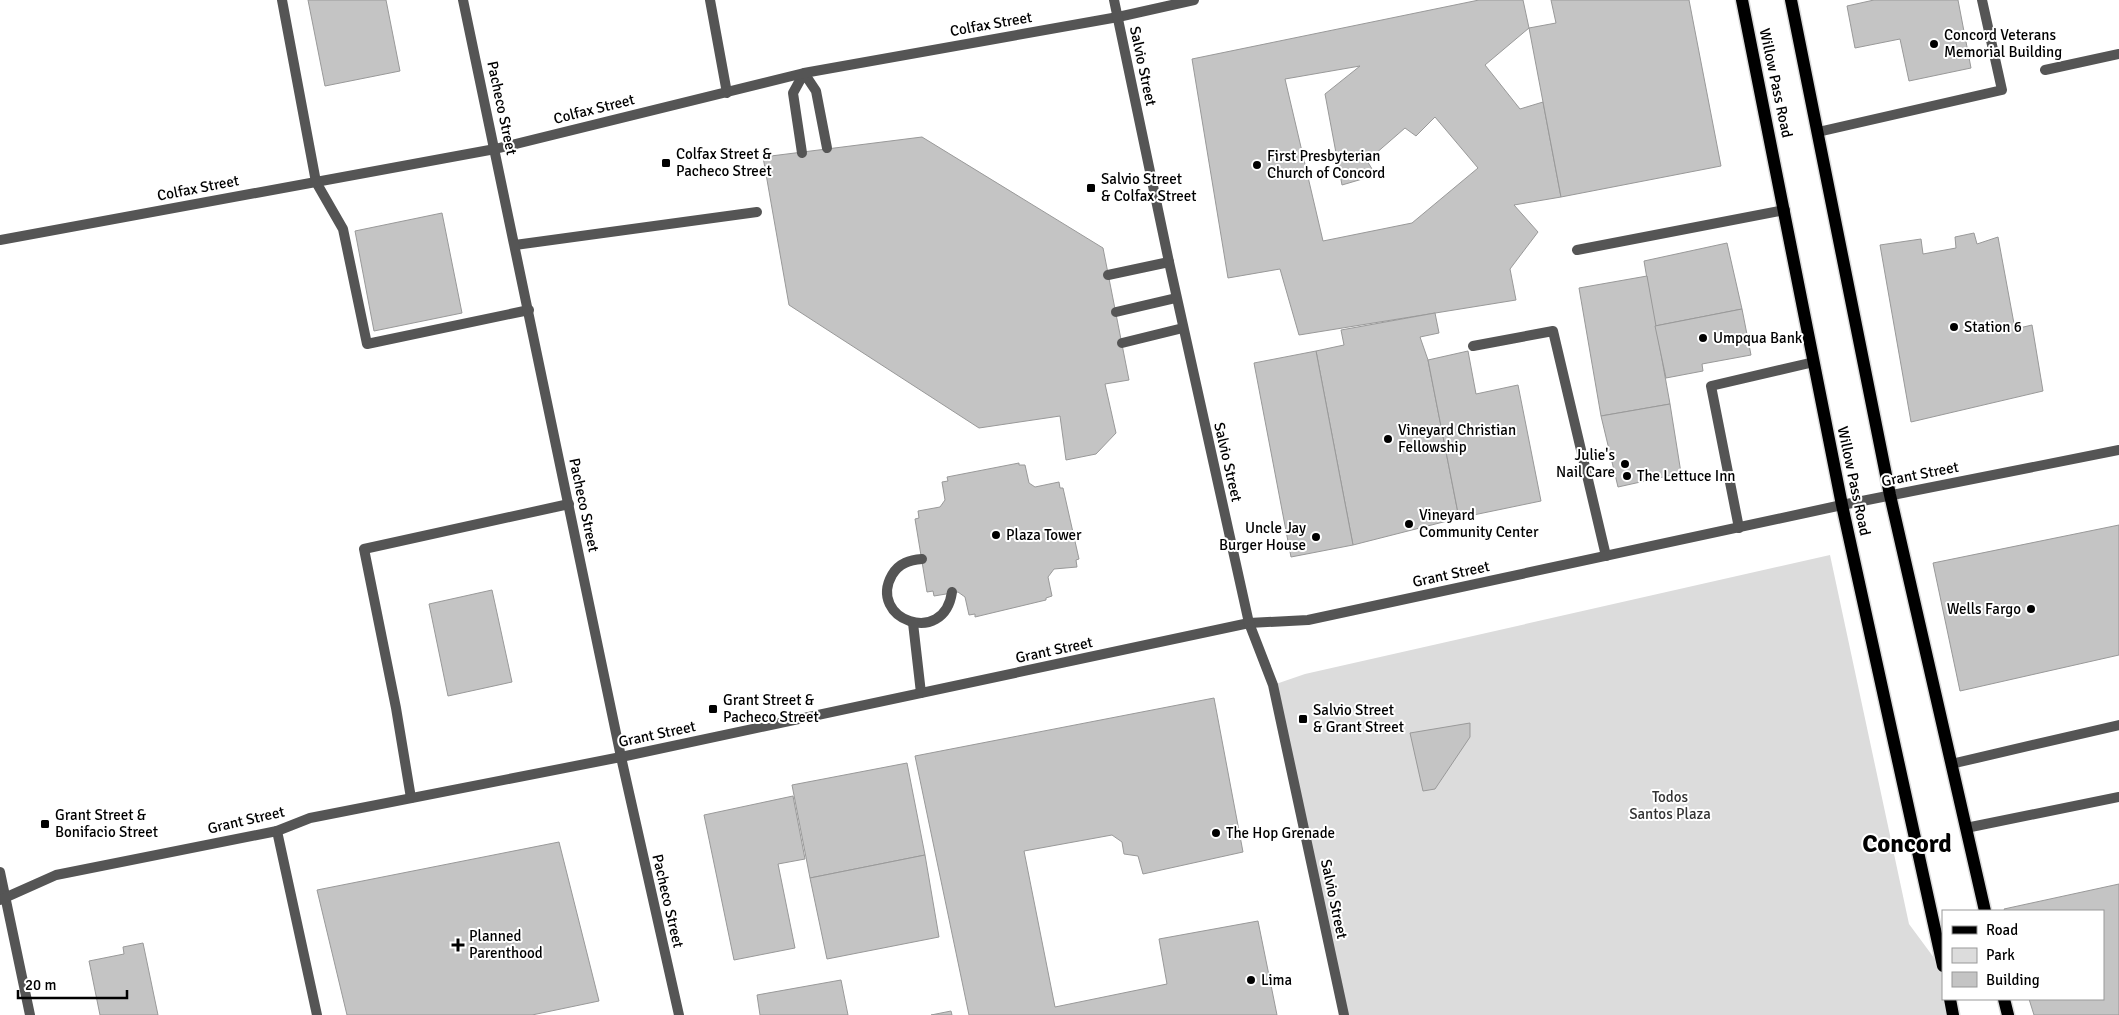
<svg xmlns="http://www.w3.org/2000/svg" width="2119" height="1015" viewBox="0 0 2119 1015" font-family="Signika,sans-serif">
  <rect width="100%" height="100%" fill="#fff"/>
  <path fill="#dcdcdc" d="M1830 555 1909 924 1943 970V999H1950L1953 1015H1344L1273 685 1305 674Z"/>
  <g fill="#c4c4c4" stroke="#999" fill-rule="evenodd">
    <path d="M308 0H386L400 71 325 86Z"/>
    <path d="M1479 0H1523L1529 28 1485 65 1520 109 1543 102 1561 197 1514 205 1538 232 1510 269 1516 300 1299 335 1280 269 1228 278 1192 59ZM1360 66 1325 94 1342 185 1376 175 1367 161 1405 128 1416 136 1435 117 1478 168 1412 223 1323 241 1285 79Z"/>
    <path d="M1551 0H1689L1721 166 1561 197 1529 28 1556 23Z"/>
    <path d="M1958 0 1971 68 1909 81 1900 39 1855 48 1847 6 1874 0Z"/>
    <path d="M922 137 1103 248 1129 380 1105 384 1116 433 1096 454 1066 460 1060 416 979 428 789 305 763 157Z"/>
    <path d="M442 213 462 313 374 331 355 231Z"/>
    <path d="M1974 233 1977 244 1998 237 2015 329 2032 325 2043 391 1911 422 1880 245 1921 239 1923 254 1956 248 1955 237Z"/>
    <path d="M1727 243 1742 309 1655 326 1644 261Z"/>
    <path d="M1647 276 1670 404 1601 416 1579 288Z"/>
    <path d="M1742 309 1751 355 1702 364 1703 371 1666 378 1655 326Z"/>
    <path d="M1435 313 1439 333 1420 337 1428 360 1459 518 1353 545 1316 351 1344 345 1341 330Z"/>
    <path d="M1316 351 1353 545 1291 557 1254 363Z"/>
    <path d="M1468 351 1476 394 1518 385 1541 501 1459 518 1428 360Z"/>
    <path d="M1670 404 1681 473 1618 487 1601 416Z"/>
    <path d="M1019 463V465H1025L1029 483 1035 487 1059 482 1060 488H1063L1079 559 1076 560 1077 567 1054 569 1048 577 1052 596 1046 598V600L975 617V614L969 615 965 597 958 592 934 596 933 591 927 592 915 519 919 518 918 511 940 507 945 500 942 482 948 481 947 477Z"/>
    <path d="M2119 525V655L1960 691 1933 563Z"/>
    <path d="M492 590 512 682 448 696 429 604Z"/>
    <path d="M1214 698 1243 852 1143 874 1138 856 1124 854 1122 842 1112 835 1024 851 1055 1007 1167 984 1159 939 1258 921 1277 1015H969L915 756Z"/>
    <path d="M1470 723V737L1435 789 1423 791 1410 733Z"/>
    <path d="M907 763 925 855 810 878 792 785Z"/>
    <path d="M793 796 805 859 778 864 795 948 734 960 704 815Z"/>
    <path d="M559 842 599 1001 532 1015H347L317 890Z"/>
    <path d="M925 855 939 937 827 959 810 878Z"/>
    <path d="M2119 884V1015H2034L2029 999H2103V911H2005L2004 909Z"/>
    <path d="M143 943 158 1015H100L89 961 124 954 123 947Z"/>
    <path d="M841 980 848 1015H760L757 995Z"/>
    <path d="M951 1011 952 1015H931Z"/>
  </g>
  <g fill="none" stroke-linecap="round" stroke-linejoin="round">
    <g stroke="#dbdbdb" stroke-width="15">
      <g id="primary">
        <path d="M1742 0 1842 505 1943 966"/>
        <path d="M1791 0 1890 495 1985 911"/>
        <path d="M1950 999 1953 1015"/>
        <path d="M2004 999 2008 1015"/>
      </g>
    </g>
    <g stroke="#555" stroke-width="10">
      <path d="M282 0 316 182 343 229 367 344 529 310"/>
      <path d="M710 0 727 93"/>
      <path d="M2045 70 2119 54"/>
      <path d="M1818 132 2002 90 1982 0"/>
      <path d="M802 153 793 93 804 73 816 91 827 148"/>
      <path d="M515 245 757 212"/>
      <path d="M1577 250 1785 210"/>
      <path d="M1108 275 1169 262"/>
      <path d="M1116 312 1176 298"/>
      <path d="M1122 343 1183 328"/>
      <path d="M1473 346 1553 331 1606 556"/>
      <path d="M1739 528 1711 386 1814 362"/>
      <path d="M922 559C910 560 899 563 892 575 867 619 944 648 952 592"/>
      <path d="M913 623 921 693"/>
      <path d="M1951 764 2119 725"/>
      <path d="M411 798 396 708 364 549 569 504"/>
      <path d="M1966 828 2119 797"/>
      <path d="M277 831 317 1015"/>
    </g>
    <g stroke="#555" stroke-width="10">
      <path d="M463 0 621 757 679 1015"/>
      <path d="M0 240 495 149 804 73 1118 17 1194 0"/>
      <path d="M0 872 30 1015"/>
      <path d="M0 900 56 875 277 831 310 818 621 757 1249 623 1308 620 1842 505 2119 450"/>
    </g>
    <path stroke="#555" stroke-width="10" d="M1114 0 1169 262 1249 623 1273 685 1344 1015"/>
    <use href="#primary" stroke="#000" stroke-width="12"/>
  </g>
  <g fill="#000" stroke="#fff" stroke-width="2">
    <circle cx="1934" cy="44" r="5"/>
    <rect x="661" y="158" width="10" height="10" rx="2.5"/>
    <circle cx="1257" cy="165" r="5"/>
    <rect x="1086" y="183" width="10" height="10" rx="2.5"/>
    <circle cx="1954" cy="327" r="5"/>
    <circle cx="1703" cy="338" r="5"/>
    <circle cx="1388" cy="439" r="5"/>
    <circle cx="1625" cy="464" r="5"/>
    <circle cx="1627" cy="476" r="5"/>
    <circle cx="1409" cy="524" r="5"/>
    <circle cx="996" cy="535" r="5"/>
    <circle cx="1316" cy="537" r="5"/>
    <circle cx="2031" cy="609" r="5"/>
    <rect x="708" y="704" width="10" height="10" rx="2.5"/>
    <rect x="1298" y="714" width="10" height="10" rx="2.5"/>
    <rect x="40" y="819" width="10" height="10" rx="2.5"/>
    <circle cx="1216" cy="833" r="5"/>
    <path d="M455.5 937.5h5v5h5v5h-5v5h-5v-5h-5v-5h5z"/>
    <circle cx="1251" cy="980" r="5"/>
  </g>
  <g text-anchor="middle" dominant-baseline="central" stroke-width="4" stroke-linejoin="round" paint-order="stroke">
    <g font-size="15" fill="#000" stroke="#fff">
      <text transform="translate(991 24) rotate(-10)">Colfax Street</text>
      <text transform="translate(1143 66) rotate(78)">Salvio Street</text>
      <text transform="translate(1776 83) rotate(78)">Willow Pass Road</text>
      <text transform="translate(502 108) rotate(78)">Pacheco Street</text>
      <text transform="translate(594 109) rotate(-14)">Colfax Street</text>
      <text transform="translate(198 188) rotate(-11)">Colfax Street</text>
      <text transform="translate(1228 462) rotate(77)">Salvio Street</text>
      <text transform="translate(1920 474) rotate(-11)">Grant Street</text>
      <text transform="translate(1854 481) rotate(78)">Willow Pass Road</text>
      <text transform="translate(584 505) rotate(78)">Pacheco Street</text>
      <text transform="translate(1451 574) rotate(-12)">Grant Street</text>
      <text transform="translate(1054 650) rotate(-12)">Grant Street</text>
      <text transform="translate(657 734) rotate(-12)">Grant Street</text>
      <text transform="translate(246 820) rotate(-13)">Grant Street</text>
      <text transform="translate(1334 899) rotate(78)">Salvio Street</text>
      <text transform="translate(668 901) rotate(77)">Pacheco Street</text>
    </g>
    <g font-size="15" fill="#000" stroke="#fff" text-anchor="start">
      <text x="1944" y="35">Concord Veterans<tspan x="1944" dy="17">Memorial Building</tspan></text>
      <text x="676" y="154">Colfax Street &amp;<tspan x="676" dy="17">Pacheco Street</tspan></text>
      <text x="1267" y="156">First Presbyterian<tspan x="1267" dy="17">Church of Concord</tspan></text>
      <text x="1101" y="179">Salvio Street<tspan x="1101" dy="17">&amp; Colfax Street</tspan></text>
      <text x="1964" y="327">Station 6</text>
      <text x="1713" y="338">Umpqua Bank</text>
      <text x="1398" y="430">Vineyard Christian<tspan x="1398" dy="17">Fellowship</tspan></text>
      <text x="1615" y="455" text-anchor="end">Julie's<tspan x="1615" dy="17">Nail Care</tspan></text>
      <text x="1637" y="476">The Lettuce Inn</text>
      <text x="1419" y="515">Vineyard<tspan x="1419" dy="17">Community Center</tspan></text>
      <text x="1306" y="528" text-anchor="end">Uncle Jay<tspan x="1306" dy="17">Burger House</tspan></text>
      <text x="1006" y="535">Plaza Tower</text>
      <text x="2021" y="609" text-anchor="end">Wells Fargo</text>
      <text x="723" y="700">Grant Street &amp;<tspan x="723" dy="17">Pacheco Street</tspan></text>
      <text x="1313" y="710">Salvio Street<tspan x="1313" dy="17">&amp; Grant Street</tspan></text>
      <text x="55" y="815">Grant Street &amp;<tspan x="55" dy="17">Bonifacio Street</tspan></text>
      <text x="1226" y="833">The Hop Grenade</text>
      <text x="469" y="936">Planned<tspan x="469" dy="17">Parenthood</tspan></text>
      <text x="1261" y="980">Lima</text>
    </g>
    <g font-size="15" fill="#333" stroke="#fff">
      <text x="1670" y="797">Todos<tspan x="1670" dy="17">Santos Plaza</tspan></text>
    </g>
    <g font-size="25" font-weight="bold" fill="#000" stroke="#fff">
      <text x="1907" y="843">Concord</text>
    </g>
  </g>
  <rect x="1942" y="910" width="162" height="90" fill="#ffffff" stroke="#999999"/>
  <rect x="1952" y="926" width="25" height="8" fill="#000000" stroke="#999999"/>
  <text x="1986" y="935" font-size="15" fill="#000000">Road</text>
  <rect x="1952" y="948" width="25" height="15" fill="#dcdcdc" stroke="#999999"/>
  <text x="1986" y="960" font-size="15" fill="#000000">Park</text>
  <rect x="1952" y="972" width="25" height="15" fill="#c4c4c4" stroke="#999999"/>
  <text x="1986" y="985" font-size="15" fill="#000000">Building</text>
  <path d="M18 990v8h109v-8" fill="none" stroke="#000000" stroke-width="2.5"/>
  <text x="25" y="990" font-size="15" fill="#000000" stroke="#ffffff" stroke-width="4" paint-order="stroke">20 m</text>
</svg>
